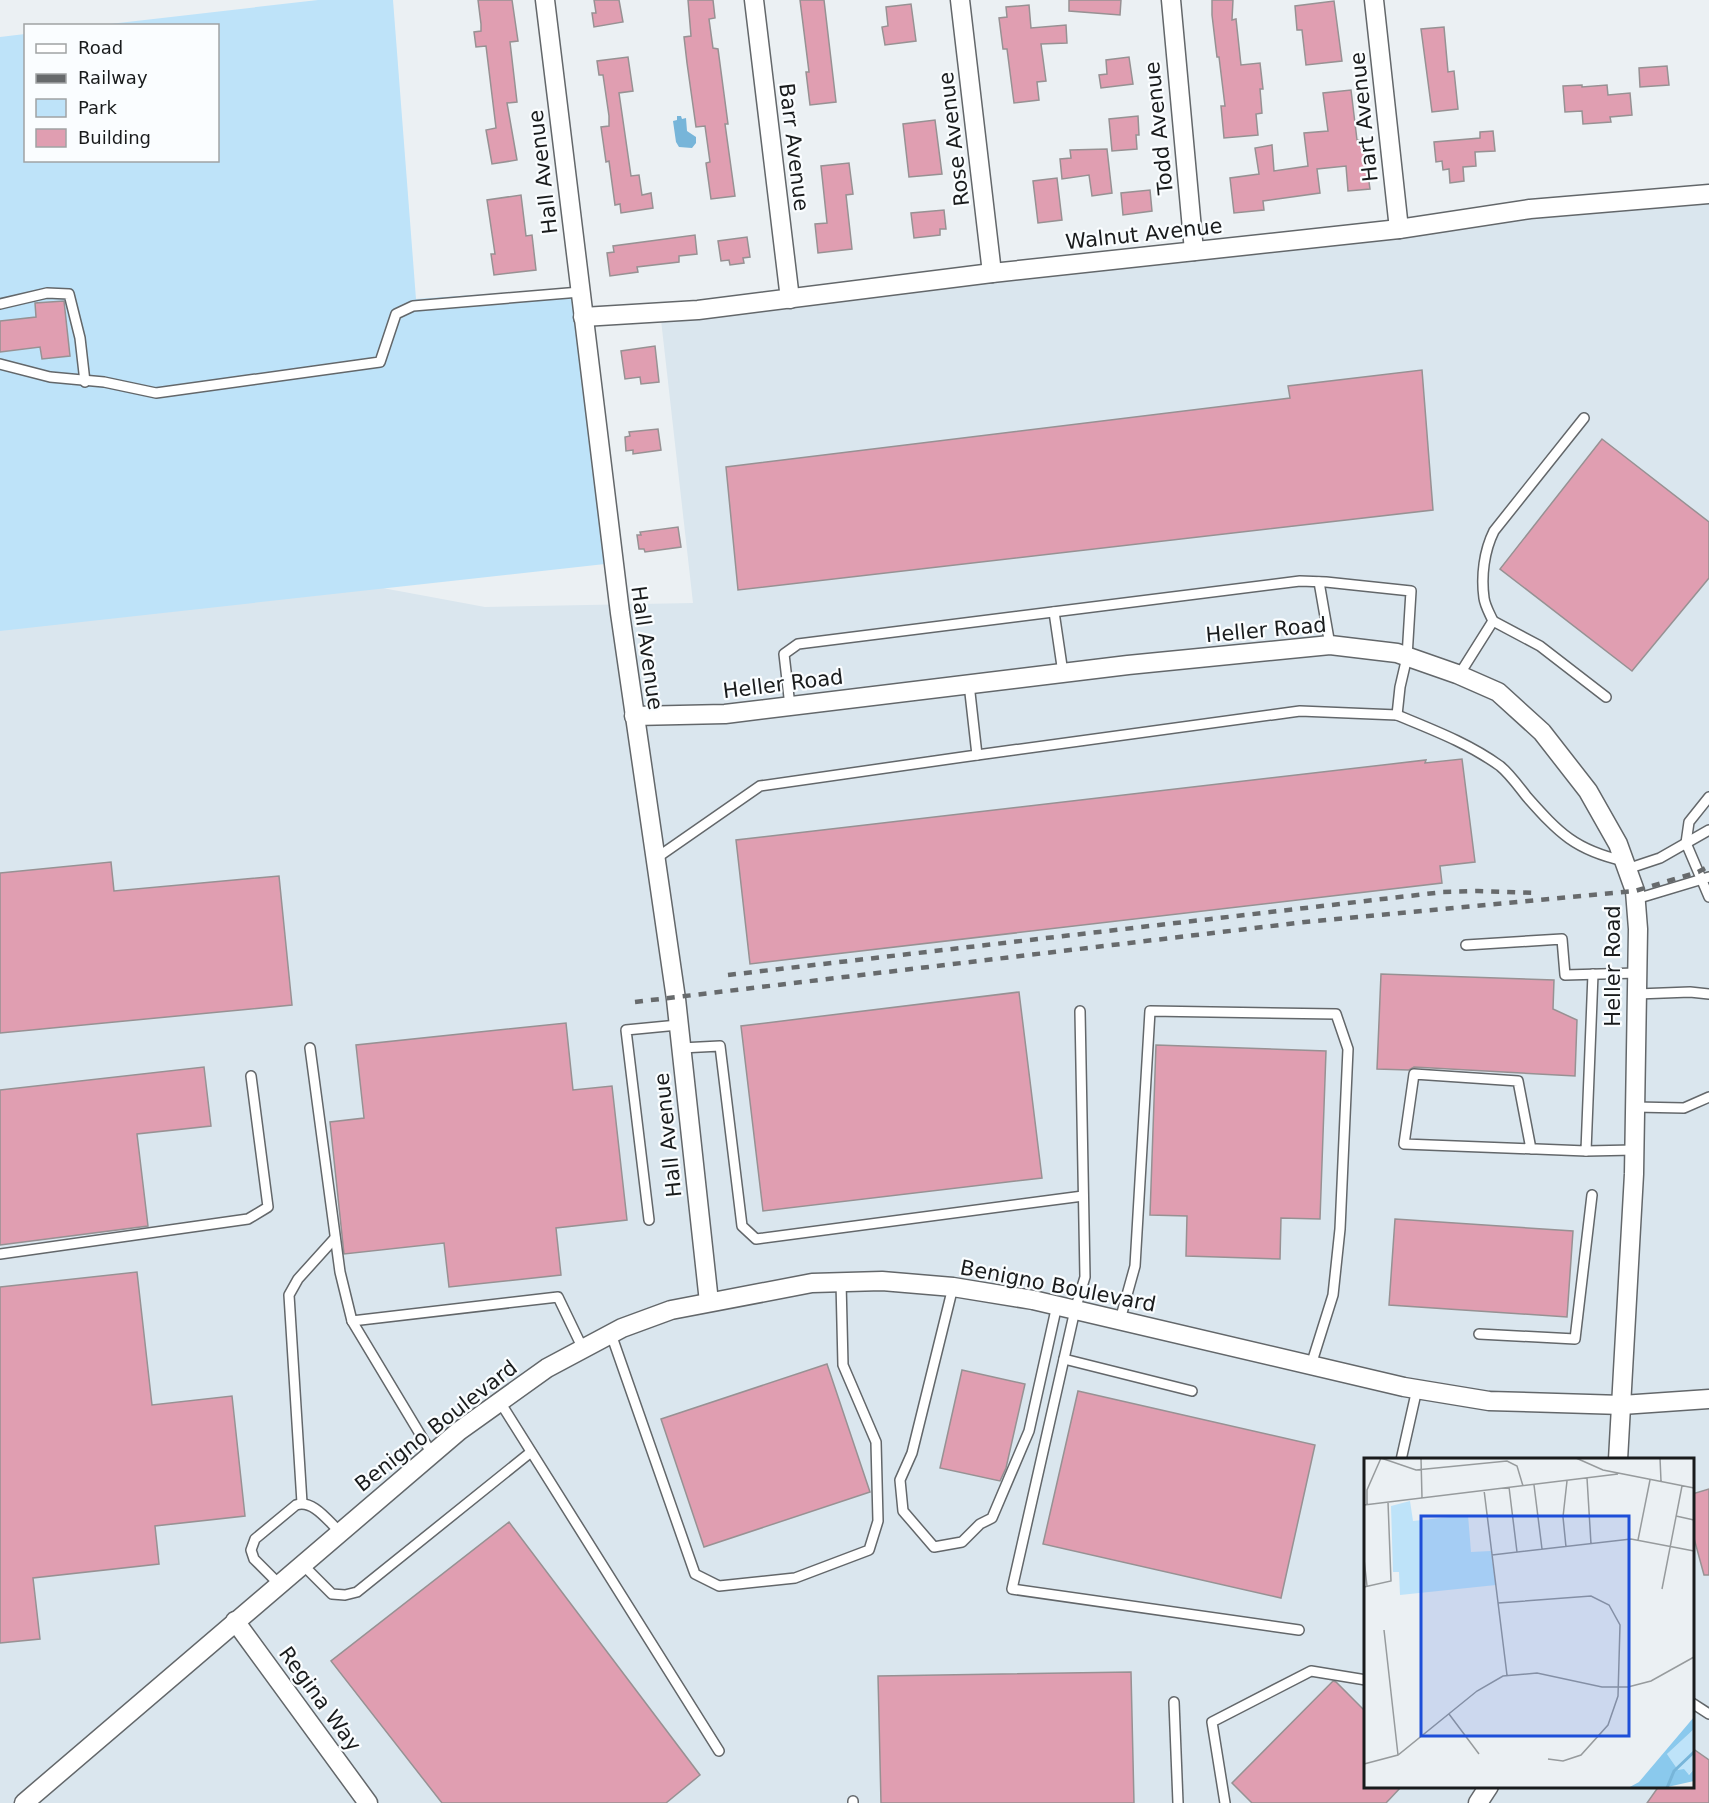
<svg xmlns="http://www.w3.org/2000/svg" width="1709" height="1803" viewBox="0 0 1709 1803" font-family="'DejaVu Sans',sans-serif">
  <rect width="100%" height="100%" fill="#ebf0f3"/>
  <path fill="#dae6ee" fill-rule="evenodd" d="M1709 194V1803H0V614L307 574 485 607 693 603 660 311ZM1366 1460H1692V1786H1366Z"/>
  <path fill="#bee3f9" d="M318 0H393L416 299 576 288 614 563 0 631V37L25 34 26 160H218V26L101 25Z"/>
  <path fill="#77b5d9" d="M677 116H681L682 119 686 118 687 131 696 137V143L692 148 679 147 676 142 673 121 677 120Z"/>
  <g fill="#e09eb1" stroke="#979193" stroke-width="1.5">
    <path d="M478 0H512L518 41 510 42 517 102 507 103 517 160 492 164 486 130 496 128 486 46 476 47 474 32 481 31V24Z"/>
    <path d="M594 0H619L623 22 594 27 592 13H596Z"/>
    <path d="M688 0H713L715 18 709 19 713 48 718 49 728 124H725L735 196 711 199 706 163 710 162 705 126 696 127 687 63 684 37 691 36Z"/>
    <path d="M800 0H824L836 102 810 105 806 72H809Z"/>
    <path d="M1069 0H1121L1120 15 1069 11Z"/>
    <path d="M1212 0H1233L1232 20 1236 19 1241 65 1260 63 1263 89H1260L1262 113 1256 114 1258 135 1224 138 1221 106H1225L1219 57H1217L1212 15Z"/>
    <path d="M1334 1 1342 61 1306 65 1302 30H1297L1295 6Z"/>
    <path d="M911 4 916 41 885 45 882 27 888 26 886 7Z"/>
    <path d="M1029 5 1031 28 1066 25 1067 43 1041 44 1046 81 1037 82 1039 100 1014 103 1007 49H1003L999 18 1007 17 1006 7Z"/>
    <path d="M1444 27 1448 72 1454 71 1458 109 1432 112 1421 29Z"/>
    <path d="M628 57 633 91 619 93 631 176 639 175 642 195 651 193 653 208 621 213 620 204 615 205 609 161 606 162 601 127 609 126V116L603 75H599L597 61Z"/>
    <path d="M1129 57 1133 84 1101 88 1099 75 1107 74 1106 60Z"/>
    <path d="M1667 66 1669 85 1640 87 1639 68Z"/>
    <path d="M1582 85V87L1607 85 1608 95 1630 93 1632 115 1610 117 1611 122 1583 124 1582 111 1565 112 1563 86Z"/>
    <path d="M1351 90 1357 140 1363 139 1370 189 1348 191 1346 166 1317 169 1320 193 1263 201 1264 210 1234 213 1230 178 1259 174 1255 148 1272 145 1274 171 1308 166 1304 133 1328 131 1323 93Z"/>
    <path d="M1138 116 1139 135H1136L1137 149 1112 151 1109 119Z"/>
    <path d="M935 120 942 174 909 177 903 124Z"/>
    <path d="M1493 131 1495 151 1475 152 1476 166 1463 167 1464 181 1450 183 1449 169 1443 170 1442 161 1436 162 1434 142 1480 138V132Z"/>
    <path d="M1107 149 1112 193 1092 196 1089 175 1062 179 1060 159 1071 158 1070 150Z"/>
    <path d="M849 163 853 194 846 195 852 249 818 253 815 224 827 223 821 166Z"/>
    <path d="M1057 178 1062 220 1038 223 1033 181Z"/>
    <path d="M1150 190 1152 211 1123 215 1121 193Z"/>
    <path d="M521 195 526 236 532 235 536 270 494 275 491 254H495L487 200Z"/>
    <path d="M944 210 946 229H940V235L914 238 911 213Z"/>
    <path d="M695 235 697 254 679 256V262L637 267 638 272 610 276 607 253 614 252 613 246Z"/>
    <path d="M747 237 750 257 743 258 744 263 730 265 729 260 721 261 718 241Z"/>
    <path d="M64 301 70 356 42 359 40 347 0 352V321L36 317 35 303Z"/>
    <path d="M655 346 659 382 641 384 640 377 625 379 621 351Z"/>
    <path d="M1422 370 1433 510 738 590 726 467 1290 398 1288 386Z"/>
    <path d="M658 429 661 450 633 454V450L626 451 625 437 630 436 629 432Z"/>
    <path d="M1602 439 1709 522V578L1632 671 1500 569Z"/>
    <path d="M678 527 681 547 645 552 644 549H639L637 535H641L640 532Z"/>
    <path d="M1462 759 1475 862 1440 866 1442 883 750 964 736 840 1426 760 1425 763Z"/>
    <path d="M111 862 114 891 279 876 292 1005 0 1033V873Z"/>
    <path d="M1381 974 1554 980 1553 1009 1577 1020 1575 1076 1414 1067 1409 1070 1377 1069Z"/>
    <path d="M1019 992 1042 1178 763 1211 741 1026Z"/>
    <path d="M566 1023 573 1090 612 1086 627 1220 556 1228 561 1275 449 1287 444 1243 344 1254 330 1122 364 1118 356 1045Z"/>
    <path d="M1156 1045 1326 1051 1320 1219 1281 1218 1280 1259 1186 1256 1187 1216 1150 1215Z"/>
    <path d="M204 1067 211 1126 137 1134 148 1226 0 1245V1090Z"/>
    <path d="M1395 1219 1573 1231 1567 1317 1389 1305Z"/>
    <path d="M137 1272 152 1405 232 1396 245 1516 155 1526 159 1564 33 1578 40 1639 0 1643V1287Z"/>
    <path d="M827 1364 870 1492 704 1547 661 1419Z"/>
    <path d="M962 1370 1025 1384 1006 1468 1000 1481 940 1468Z"/>
    <path d="M1078 1391 1315 1445 1281 1598 1043 1544Z"/>
    <path d="M1709 1489V1575H1704L1692 1531V1494Z"/>
    <path d="M509 1522 700 1775 666 1803H442L331 1661Z"/>
    <path d="M1131 1672 1134 1803H881L878 1676Z"/>
    <path d="M1333 1681 1336 1682 1365 1711V1786H1402L1386 1803H1252L1232 1783Z"/>
    <path d="M1692 1748 1709 1760V1803H1647L1659 1786H1692Z"/>
  </g>
  <g fill="none" stroke-linecap="round" stroke-linejoin="round">
    <g stroke="#63676a" stroke-width="12">
      <g id="service">
        <path d="M0 304 47 293 69 294 80 338 85 382"/>
        <path d="M0 364 50 377 104 382 156 393 380 362 396 314 413 306 580 292"/>
        <path d="M1319 582 1330 645"/>
        <path d="M1054 612 1063 673"/>
        <path d="M1493 621C1490 614 1485 606 1484 598 1481 576 1484 551 1494 531L1584 418"/>
        <path d="M1459 675 1493 621 1540 646 1606 697"/>
        <path d="M790 706 784 654 798 644 1300 581 1326 582 1411 591 1407 657 1400 687 1397 715 1300 711 977 755"/>
        <path d="M1397 715C1433 730 1468 743 1500 766 1510 774 1519 787 1527 797 1559 833 1575 850 1624 861"/>
        <path d="M1709 797 1689 822 1686 843 1709 897"/>
        <path d="M655 859 760 786 977 755 969 684"/>
        <path d="M1627 869 1660 858 1709 830"/>
        <path d="M1636 899 1709 877"/>
        <path d="M1466 945 1562 939 1565 975 1637 973"/>
        <path d="M1637 994 1690 992 1709 994"/>
        <path d="M1080 1011 1085 1277 1075 1310 1012 1589 1299 1630"/>
        <path d="M310 1048 340 1272 352 1321 558 1297 583 1349"/>
        <path d="M681 1048 720 1046 742 1226 756 1239 1083 1196"/>
        <path d="M1635 1107 1684 1108 1709 1097"/>
        <path d="M1531 1149 1518 1081 1414 1074 1404 1144 1586 1151 1593 974"/>
        <path d="M1586 1151 1634 1150"/>
        <path d="M649 1220 626 1030 678 1025"/>
        <path d="M0 1254 248 1219 268 1207 251 1076"/>
        <path d="M953 1287 912 1453 900 1480 903 1511 934 1547 962 1542 980 1524 992 1518 1029 1431 1057 1305"/>
        <path d="M1120 1320 1135 1266 1150 1011 1336 1014 1348 1049 1340 1229 1333 1295 1311 1365"/>
        <path d="M352 1321 432 1454"/>
        <path d="M611 1334 695 1574 719 1586 795 1578 869 1550 878 1521 876 1442 843 1365 841 1282"/>
        <path d="M1479 1334 1575 1339 1592 1195"/>
        <path d="M1064 1359 1192 1391"/>
        <path d="M500 1402 719 1751"/>
        <path d="M1401 1460 1417 1389"/>
        <path d="M302 1503 289 1295 298 1279 335 1238"/>
        <path d="M302 1564 332 1594 345 1595 357 1592 531 1452"/>
        <path d="M279 1584 254 1559 251 1550 255 1539 296 1505C313 1499 328 1521 340 1532"/>
        <path d="M1174 1702 1178 1803"/>
        <path d="M1692 1703 1709 1714"/>
        <path d="M853 1801V1803"/>
        <path d="M1225 1803 1212 1722 1311 1671 1366 1680"/>
      </g>
    </g>
    <g stroke="#63676a" stroke-width="21">
      <g id="minor">
        <path d="M545 0 620 613 676 999 709 1302"/>
        <path d="M754 0 790 299"/>
        <path d="M960 0 992 273"/>
        <path d="M1171 0 1194 251"/>
        <path d="M1374 0 1399 229"/>
        <path d="M583 317 698 310 992 273 1399 229 1530 209 1709 194"/>
        <path d="M634 716 725 714 1128 665 1330 645 1397 653 1457 674 1498 692 1542 732 1588 791 1618 844 1635 891 1638 929 1634 1174 1618 1460"/>
        <path d="M235 1621 368 1803"/>
        <path d="M24 1803 459 1431 547 1368 622 1328 671 1310 812 1283 882 1281 953 1287 1033 1300 1404 1387 1489 1401 1622 1405 1709 1399"/>
        <path d="M1478 1803 1489 1786"/>
      </g>
    </g>
    <use href="#service" stroke="#fff" stroke-width="9"/>
    <use href="#minor" stroke="#fff" stroke-width="18"/>
    <g stroke="#676a6c" stroke-width="4.5" stroke-dasharray="8 8" stroke-linecap="butt">
      <path d="M728 975 1443 892 1478 891 1536 893"/>
      <path d="M635 1002 1305 922 1635 891 1698 872 1709 866"/>
    </g>
  </g>
  <g text-anchor="middle" dominant-baseline="central" stroke-width="4.5" stroke-linejoin="round" paint-order="stroke">
    <g font-size="21" fill="#191b1c" stroke="#fafdff">
      <text transform="translate(1364 117) rotate(-96)">Hart Avenue</text>
      <text transform="translate(1159 128) rotate(-96)">Todd Avenue</text>
      <text transform="translate(954 139) rotate(-97)">Rose Avenue</text>
      <text transform="translate(794 147) rotate(83)">Barr Avenue</text>
      <text transform="translate(543 172) rotate(-97)">Hall Avenue</text>
      <text transform="translate(1144 234) rotate(-6)">Walnut Avenue</text>
      <text transform="translate(1266 630) rotate(-5)">Heller Road</text>
      <text transform="translate(647 648) rotate(82)">Hall Avenue</text>
      <text transform="translate(783 684) rotate(-7)">Heller Road</text>
      <text transform="translate(1613 966) rotate(-90)">Heller Road</text>
      <text transform="translate(668 1135) rotate(-96)">Hall Avenue</text>
      <text transform="translate(1058 1286) rotate(11)">Benigno Boulevard</text>
      <text transform="translate(436 1426) rotate(-38)">Benigno Boulevard</text>
      <text transform="translate(320 1699) rotate(54)">Regina Way</text>
    </g>
  </g>
  <g transform="translate(1364 1458)">
    <rect width="330" height="330" fill="#ebf0f3"/>
    <path d="M46 43 49 63 104 57 107 94 127 93 132 127 36 137 35 114H29L27 48ZM330 271V311L324 317 314 312 303 296Z" fill="#bee3f9"/>
    <path d="M330 259V271L303 296 314 312 320 311 325 317 330 311V323L299 330H264L275 324Z" fill="#8ac9ed"/>
    <path fill="none" stroke="#77b5d9" stroke-width="3" d="M303 330 310 313 330 294"/>
    <path fill="none" stroke="#979b9d" stroke-width="1.5" d="M17 0 52 12 143 3 153 8 159 28M57 0 58 40M212 0 239 12 330 30M296 0 297 23M223 20 227 86M170 27 178 91M145 29 153 94M120 32 143 217M3 46V32L17 0M0 47 254 16M312 58 330 62M274 82 286 22M202 89 199 59 203 23M128 97 267 81 330 93M0 101 3 128M0 129 27 123 24 44M298 131 318 28M134 145 227 138 245 147 256 167 254 238 244 267 217 297 199 303 184 301M20 172 34 297M85 256 115 296M0 306 34 297 113 233 139 218 173 215 238 229H264L287 223 330 199"/>
    <path fill="#1d4ed8" fill-opacity="0.15" stroke="#1d4ed8" stroke-width="3" d="M57 58H265V278H57Z"/>
    <rect width="330" height="330" fill="none" stroke="#191b1c" stroke-width="3"/>
  </g>
  <rect x="24" y="24" width="195" height="138" fill="#fafdff" stroke="#a0a3a4" stroke-width="1.5"/>
  <rect x="36" y="44" width="30" height="9" fill="#ffffff" stroke="#a0a3a4" stroke-width="1.5"/>
  <text x="78" y="54" font-size="18" fill="#191b1c">Road</text>
  <rect x="36" y="74" width="30" height="9" fill="#676a6c" stroke="#a0a3a4" stroke-width="1.5"/>
  <text x="78" y="84" font-size="18" fill="#191b1c">Railway</text>
  <rect x="36" y="99" width="30" height="18" fill="#bee3f9" stroke="#a0a3a4" stroke-width="1.5"/>
  <text x="78" y="114" font-size="18" fill="#191b1c">Park</text>
  <rect x="36" y="129" width="30" height="18" fill="#e09eb1" stroke="#a0a3a4" stroke-width="1.5"/>
  <text x="78" y="144" font-size="18" fill="#191b1c">Building</text>
</svg>
